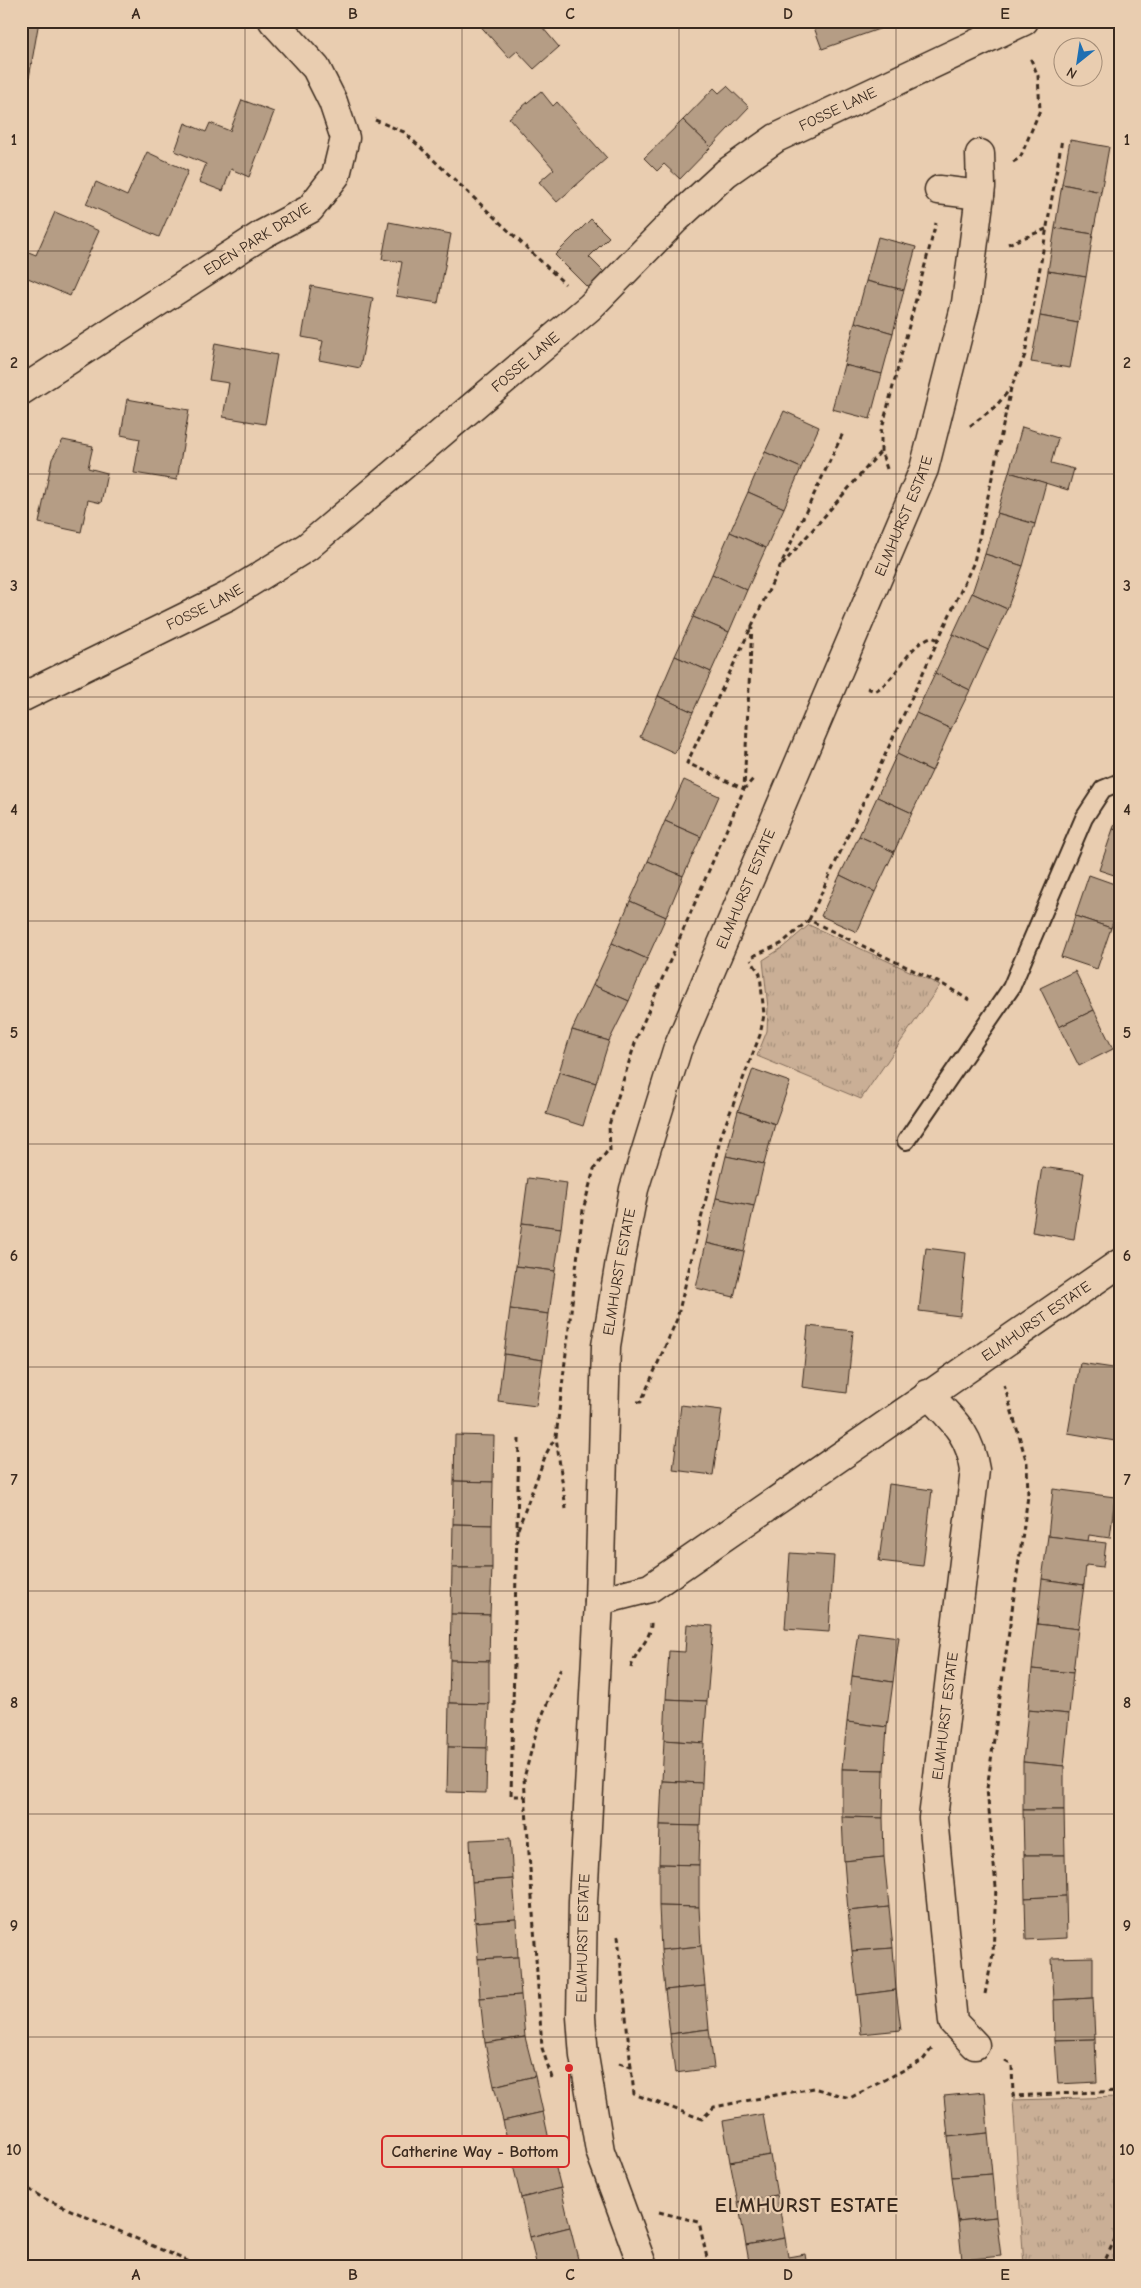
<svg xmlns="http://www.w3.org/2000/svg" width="1141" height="2288" viewBox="0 0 1141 2288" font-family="'Comic Neue',sans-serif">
  <defs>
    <pattern id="grass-tufts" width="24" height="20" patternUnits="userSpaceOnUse" patternTransform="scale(1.25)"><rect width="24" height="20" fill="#caaf96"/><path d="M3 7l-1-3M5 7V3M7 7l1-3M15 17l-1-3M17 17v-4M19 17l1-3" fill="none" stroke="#a58f7a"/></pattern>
  </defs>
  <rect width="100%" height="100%" fill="#e9cdb0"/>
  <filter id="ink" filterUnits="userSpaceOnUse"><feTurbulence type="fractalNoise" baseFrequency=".02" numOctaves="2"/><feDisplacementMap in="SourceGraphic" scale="10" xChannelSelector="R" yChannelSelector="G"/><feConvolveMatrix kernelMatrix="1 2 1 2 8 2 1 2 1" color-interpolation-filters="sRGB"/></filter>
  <g filter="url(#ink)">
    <g fill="url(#grass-tufts)" stroke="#826c5a">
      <path d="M809 925 940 985 861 1099 757 1056 767 1031 768 1008 763 960 782 948Z"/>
      <path d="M1120 2097V2267H1024L1013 2100Z"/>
    </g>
    <g fill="#b59d85" stroke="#3b2a1e">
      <path d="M21 21H39L29 78 21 76Z"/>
      <path d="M476 21H537L559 47 534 69 517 51 509 58Z"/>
      <path d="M915 21 902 26 899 22 822 49 812 22Z"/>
      <path d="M727 86 749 107 711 147 683 120 714 88 719 93Z"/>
      <path d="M541 91 553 106 557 102 607 158 557 202 539 182 554 169 509 118Z"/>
      <path d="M242 100 274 112 249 177 231 169 223 191 199 182 206 164 175 151 185 123 206 132 210 123 230 131Z"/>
      <path d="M683 120 711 147 680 179 664 164 657 171 644 158Z"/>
      <path d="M1070 140 1109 147 1101 192 1062 184Z"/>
      <path d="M147 152 188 171 159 237 86 204 96 182 127 196Z"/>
      <path d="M1062 184 1101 192 1093 234 1055 228Z"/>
      <path d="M55 212 99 231 70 296 21 275V249L36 255Z"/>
      <path d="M591 219 609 237 589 257 604 272 588 288 555 255Z"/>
      <path d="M389 222 451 234 438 303 396 296 402 262 382 259Z"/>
      <path d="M1055 228 1093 234 1086 277 1048 271Z"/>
      <path d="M878 237 916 247 904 290 866 281Z"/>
      <path d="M1048 271 1086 277 1078 323 1040 316Z"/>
      <path d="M866 281 904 290 893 333 855 322Z"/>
      <path d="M311 286 373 298 360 368 319 360 323 341 302 337Z"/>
      <path d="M1040 316 1078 323 1070 368 1031 362Z"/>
      <path d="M855 322 893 333 882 374 844 365Z"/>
      <path d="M215 343 277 355 265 424 223 417 229 383 209 380Z"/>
      <path d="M844 365 882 374 870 419 832 409Z"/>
      <path d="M127 399 189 410 177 480 134 473 140 439 121 435Z"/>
      <path d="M784 411 819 427 801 468 765 452Z"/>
      <path d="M1022 427 1058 438 1051 463 1074 469 1068 490 1009 472Z"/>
      <path d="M63 440 93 446 88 468 107 473 101 503 88 500 81 532 39 523 52 459Z"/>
      <path d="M765 452 801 468 784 508 748 492Z"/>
      <path d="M1009 472 1046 483 1035 524 997 513Z"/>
      <path d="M748 492 784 508 766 548 730 532Z"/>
      <path d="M997 513 1035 524 1023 566 985 554Z"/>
      <path d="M730 532 766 548 747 590 712 574Z"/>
      <path d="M985 554 1023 566 1007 609 972 593Z"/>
      <path d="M712 574 747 590 729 632 693 617Z"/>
      <path d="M972 593 1007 609 988 650 953 634Z"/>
      <path d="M693 617 729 632 711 672 675 656Z"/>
      <path d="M953 634 988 650 970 690 935 673Z"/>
      <path d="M675 656 711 672 693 712 658 696Z"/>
      <path d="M935 673 970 690 951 729 916 713Z"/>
      <path d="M658 696 693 712 675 753 640 737Z"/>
      <path d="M916 713 951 729 932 771 897 754Z"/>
      <path d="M897 754 932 771 912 813 877 797Z"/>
      <path d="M684 780 719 796 701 837 665 821Z"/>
      <path d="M877 797 912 813 894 852 859 836Z"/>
      <path d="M1120 811V831L1113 829Z"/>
      <path d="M665 821 701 837 683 876 648 861Z"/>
      <path d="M1113 829 1120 831V877L1099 870Z"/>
      <path d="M859 836 894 852 875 892 840 875Z"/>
      <path d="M648 861 683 876 666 917 630 901Z"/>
      <path d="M840 875 875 892 857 932 821 916Z"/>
      <path d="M1089 875 1120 886V902L1111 928 1075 916Z"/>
      <path d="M630 901 666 917 647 959 612 943Z"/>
      <path d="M1075 916 1111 928 1097 969 1061 957Z"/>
      <path d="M612 943 647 959 629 1001 593 985Z"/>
      <path d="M1075 971 1094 1010 1059 1027 1040 988Z"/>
      <path d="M593 985 629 1001 609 1041 572 1030Z"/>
      <path d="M1094 1010 1113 1049 1079 1066 1059 1027Z"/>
      <path d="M572 1030 609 1041 596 1083 559 1072Z"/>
      <path d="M753 1069 790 1082 775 1124 738 1111Z"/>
      <path d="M559 1072 596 1083 583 1126 546 1114Z"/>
      <path d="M738 1111 775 1124 764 1164 726 1156Z"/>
      <path d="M726 1156 764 1164 754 1206 716 1198Z"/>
      <path d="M1042 1167 1084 1173 1074 1239 1032 1232Z"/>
      <path d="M528 1178 567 1183 561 1228 522 1223Z"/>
      <path d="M716 1198 754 1206 744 1252 706 1243Z"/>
      <path d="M522 1223 561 1228 555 1271 516 1266Z"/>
      <path d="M706 1243 744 1252 734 1297 696 1288Z"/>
      <path d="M926 1248 966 1253 960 1316 919 1311Z"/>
      <path d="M516 1266 555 1271 549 1314 510 1309Z"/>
      <path d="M510 1309 549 1314 543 1360 504 1354Z"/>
      <path d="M808 1326 853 1331 847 1393 802 1387Z"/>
      <path d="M504 1354 543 1360 536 1406 498 1401Z"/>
      <path d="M1080 1363 1120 1369V1413L1115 1441 1068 1433Z"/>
      <path d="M681 1405 722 1410 713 1475 673 1470Z"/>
      <path d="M455 1435 494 1436 493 1482 454 1481Z"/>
      <path d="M454 1481 493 1482 492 1525 453 1524Z"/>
      <path d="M889 1484 932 1490 923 1566 879 1561Z"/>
      <path d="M1053 1489 1115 1497 1110 1538 1089 1535 1088 1541 1048 1536Z"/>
      <path d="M453 1524 492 1525V1568H452Z"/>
      <path d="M1048 1536 1106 1543 1103 1567 1086 1565 1084 1585 1042 1579Z"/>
      <path d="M790 1553 834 1556 829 1632 785 1629Z"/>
      <path d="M452 1568H492L490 1615 451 1614Z"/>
      <path d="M1042 1579 1084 1585 1078 1629 1037 1624Z"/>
      <path d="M451 1614 490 1615 489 1661 450 1660Z"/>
      <path d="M687 1624 713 1626 707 1701 666 1699 669 1651 685 1652Z"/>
      <path d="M1037 1624 1078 1629 1073 1673 1032 1669Z"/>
      <path d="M858 1632 899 1637 893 1682 852 1676Z"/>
      <path d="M450 1660 489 1661V1704L449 1703Z"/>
      <path d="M1032 1669 1073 1673 1069 1714 1028 1710Z"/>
      <path d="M852 1676 893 1682 887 1727 847 1722Z"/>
      <path d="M666 1699 707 1701 704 1743 664 1740Z"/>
      <path d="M449 1703 489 1704 487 1748 448 1747Z"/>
      <path d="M1028 1710 1069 1714 1064 1766 1023 1762Z"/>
      <path d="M847 1722 887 1727 884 1770 842 1769Z"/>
      <path d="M664 1740 704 1743 702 1783 662 1781Z"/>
      <path d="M448 1747 487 1748 486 1793 447 1792Z"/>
      <path d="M1023 1762 1064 1766V1810H1023Z"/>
      <path d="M842 1769 884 1770 883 1818 842 1817Z"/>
      <path d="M662 1781 702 1783 700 1826 660 1825Z"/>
      <path d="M1023 1810H1064L1065 1855H1024Z"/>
      <path d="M842 1817 883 1818 884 1857 844 1861Z"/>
      <path d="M660 1825 700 1826 699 1865 659 1864Z"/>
      <path d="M510 1838 513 1879 472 1882 470 1840Z"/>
      <path d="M1024 1855H1065L1066 1896 1025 1898Z"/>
      <path d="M884 1857 889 1907 848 1911 844 1861Z"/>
      <path d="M659 1864 699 1865V1907L659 1906Z"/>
      <path d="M513 1879 516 1919 475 1922 472 1882Z"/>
      <path d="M1066 1896 1067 1938 1026 1940 1025 1898Z"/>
      <path d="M659 1906 699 1907 701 1946 661 1950Z"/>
      <path d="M889 1907 893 1948 852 1951 848 1911Z"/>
      <path d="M516 1919 518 1957 478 1959 475 1922Z"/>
      <path d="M701 1946 705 1986 665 1990 661 1950Z"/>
      <path d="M893 1948 896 1990 857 1995 852 1951Z"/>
      <path d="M518 1957 521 1995 480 1998 478 1959Z"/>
      <path d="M1093 1957V1998L1054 2000 1052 1958Z"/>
      <path d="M705 1986 709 2029 670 2034 665 1990Z"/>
      <path d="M896 1990 901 2030 861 2034 857 1995Z"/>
      <path d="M521 1995 525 2037 485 2043 480 1998Z"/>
      <path d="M1093 1998 1095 2039 1055 2040 1054 2000Z"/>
      <path d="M709 2029 714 2068 675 2073 670 2034Z"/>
      <path d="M525 2037 535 2076 494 2086 485 2043Z"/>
      <path d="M1095 2039 1097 2082 1058 2084 1055 2040Z"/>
      <path d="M535 2076 543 2112 503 2121 494 2086Z"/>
      <path d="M985 2092 988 2133 948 2137 944 2096Z"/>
      <path d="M543 2112 551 2149 511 2157 503 2121Z"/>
      <path d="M763 2114 770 2155 730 2162 723 2121Z"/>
      <path d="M988 2133 992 2174 952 2177 948 2137Z"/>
      <path d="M551 2149 561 2188 521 2198 511 2157Z"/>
      <path d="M770 2155 777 2195 738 2202 730 2162Z"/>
      <path d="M992 2174 996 2217 958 2221 952 2177Z"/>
      <path d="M561 2188 570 2227 530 2237 521 2198Z"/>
      <path d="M777 2195 785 2238 746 2245 738 2202Z"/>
      <path d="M996 2217 1001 2256 962 2260 958 2221Z"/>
      <path d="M570 2227 579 2263 564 2267H537L530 2237Z"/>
      <path d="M785 2238 788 2257 805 2254 807 2267H750L746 2245Z"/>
    </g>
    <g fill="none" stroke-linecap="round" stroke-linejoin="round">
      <g stroke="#3b2a1e" stroke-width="20">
        <path id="service" d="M906 1141 1011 988 1084 818 1103 789 1120 782"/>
      </g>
      <g stroke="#3b2a1e" stroke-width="31">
        <g id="minor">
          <path d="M939 190 980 195"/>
          <path d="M21 391 263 234 310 209 336 175 345 138 333 102 316 68 273 21"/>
          <path id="s1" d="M21 698 228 596 307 547 590 307 676 219 726 173 776 138 1024 21"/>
          <path d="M928 1394C953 1421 969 1432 975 1470L933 1818 953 2022 975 2045"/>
          <path id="s2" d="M599 1601 650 1588 1120 1263"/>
          <path id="s3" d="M643 2267 600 2151 584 2056 581 2017 583 1901 599 1601 606 1346 620 1261 634 1189 677 1050 924 469 966 303 981 187 980 154"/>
        </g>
      </g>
      <g stroke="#3b2a1e" stroke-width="3" stroke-dasharray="5 4" stroke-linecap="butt">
        <path d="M375 120 404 132 565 284"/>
        <path d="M1013 162 1020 158 1040 110 1038 76 1029 55"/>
        <path d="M1008 244 1046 229"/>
        <path d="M970 426 996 406 1011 388"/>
        <path d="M887 469 881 451V432L936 223"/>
        <path d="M782 565 881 451"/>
        <path d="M752 625 744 789 687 763 843 433"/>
        <path d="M867 688 875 691C899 678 905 647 931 637L939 640"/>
        <path d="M809 920 974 562 1011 388 1025 355 1062 139"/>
        <path d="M753 956 781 944 809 920 944 985 969 1000"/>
        <path d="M610 1151 609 1125 637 1037 744 789 754 778"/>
        <path d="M637 1402H641L677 1319 721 1136 760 1035 764 1015 760 974 751 960"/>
        <path d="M519 1439 511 1796H525"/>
        <path d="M566 1509 556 1437 583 1210 594 1169 609 1149"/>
        <path d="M518 1529 546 1454 555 1438"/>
        <path d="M631 1668C635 1650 652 1640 651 1622"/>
        <path d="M618 1936 631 2067"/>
        <path d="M985 1994 993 1954 996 1887 987 1789 1028 1496 1027 1463 1004 1385"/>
        <path d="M1005 2061 1012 2065 1013 2096 1120 2091"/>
        <path d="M619 2063 631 2067 634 2094 702 2119 714 2107 813 2088 850 2098 923 2060 932 2048"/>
        <path d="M552 2078 542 2048 524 1778 537 1729 561 1668"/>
        <path d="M21 2184 41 2197 201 2267"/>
        <path d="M659 2212 699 2222 709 2267"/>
        <path d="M1102 2267 1120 2228"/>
      </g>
      <use href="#service" stroke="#e9cdb0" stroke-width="16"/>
      <use href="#minor" stroke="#e9cdb0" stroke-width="28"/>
    </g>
  </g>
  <path fill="none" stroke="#3b2a1e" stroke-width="1" stroke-opacity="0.55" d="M245 21V2267M462 21V2267M679 21V2267M896 21V2267M21 251H1120M21 474H1120M21 697H1120M21 921H1120M21 1144H1120M21 1367H1120M21 1591H1120M21 1814H1120M21 2037H1120"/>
  <g text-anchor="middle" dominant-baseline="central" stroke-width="4.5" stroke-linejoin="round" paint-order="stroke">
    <g font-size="15" fill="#3b2a1e" stroke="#e9cdb0">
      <text stroke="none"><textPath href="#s1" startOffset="1015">FOSSE LANE</textPath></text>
      <text transform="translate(257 239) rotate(-32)">EDEN PARK DRIVE</text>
      <text stroke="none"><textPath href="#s1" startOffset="610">FOSSE LANE</textPath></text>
      <text stroke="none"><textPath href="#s3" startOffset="1816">ELMHURST ESTATE</textPath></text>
      <text stroke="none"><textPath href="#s1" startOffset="205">FOSSE LANE</textPath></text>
      <text stroke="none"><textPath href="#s3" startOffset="1411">ELMHURST ESTATE</textPath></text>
      <text stroke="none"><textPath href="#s3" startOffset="1006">ELMHURST ESTATE</textPath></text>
      <text stroke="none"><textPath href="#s2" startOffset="522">ELMHURST ESTATE</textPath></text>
      <text transform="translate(945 1716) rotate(-83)">ELMHURST ESTATE</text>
      <text stroke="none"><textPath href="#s3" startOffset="338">ELMHURST ESTATE</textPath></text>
    </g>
    <g font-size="20" font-weight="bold" letter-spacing="1" fill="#3b2a1e" stroke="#e9cdb0">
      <text x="807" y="2205">ELMHURST ESTATE</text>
    </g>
  </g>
  <path fill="none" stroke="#d62828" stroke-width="2" d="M569 2068L569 2152"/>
  <circle fill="#d62828" stroke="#e9cdb0" stroke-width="2" cx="569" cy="2068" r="5"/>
  <rect fill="#e9cdb0" stroke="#d62828" stroke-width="2" x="382" y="2136" width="187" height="31" rx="5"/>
  <g font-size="16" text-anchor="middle" font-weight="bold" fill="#3b2a1e">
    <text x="475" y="2157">Catherine Way - Bottom</text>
  </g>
  <rect width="1141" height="2288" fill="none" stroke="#e9cdb0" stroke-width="55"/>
  <g transform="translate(1078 62) rotate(210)"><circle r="24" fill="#e9cdb0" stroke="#a38c76"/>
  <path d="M0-4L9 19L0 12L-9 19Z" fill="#1f6fb2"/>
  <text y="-8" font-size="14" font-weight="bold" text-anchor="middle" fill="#3b2a1e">N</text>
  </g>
  <rect x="28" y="28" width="1086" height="2232" fill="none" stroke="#3b2a1e" stroke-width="2"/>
  <g font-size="16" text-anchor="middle" font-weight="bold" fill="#3b2a1e">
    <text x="136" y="19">A</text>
    <text x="353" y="19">B</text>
    <text x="570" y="19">C</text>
    <text x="788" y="19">D</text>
    <text x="1005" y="19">E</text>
    <text x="14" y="145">1</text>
    <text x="1127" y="145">1</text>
    <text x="14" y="368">2</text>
    <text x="1127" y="368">2</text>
    <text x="14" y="591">3</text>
    <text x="1127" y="591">3</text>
    <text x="14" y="815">4</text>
    <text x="1127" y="815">4</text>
    <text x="14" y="1038">5</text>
    <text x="1127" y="1038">5</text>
    <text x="14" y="1261">6</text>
    <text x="1127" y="1261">6</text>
    <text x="14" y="1485">7</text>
    <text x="1127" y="1485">7</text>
    <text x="14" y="1708">8</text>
    <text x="1127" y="1708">8</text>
    <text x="14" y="1931">9</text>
    <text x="1127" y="1931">9</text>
    <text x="14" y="2155">10</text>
    <text x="1127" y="2155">10</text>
    <text x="136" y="2280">A</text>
    <text x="353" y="2280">B</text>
    <text x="570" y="2280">C</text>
    <text x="788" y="2280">D</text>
    <text x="1005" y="2280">E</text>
  </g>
</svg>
